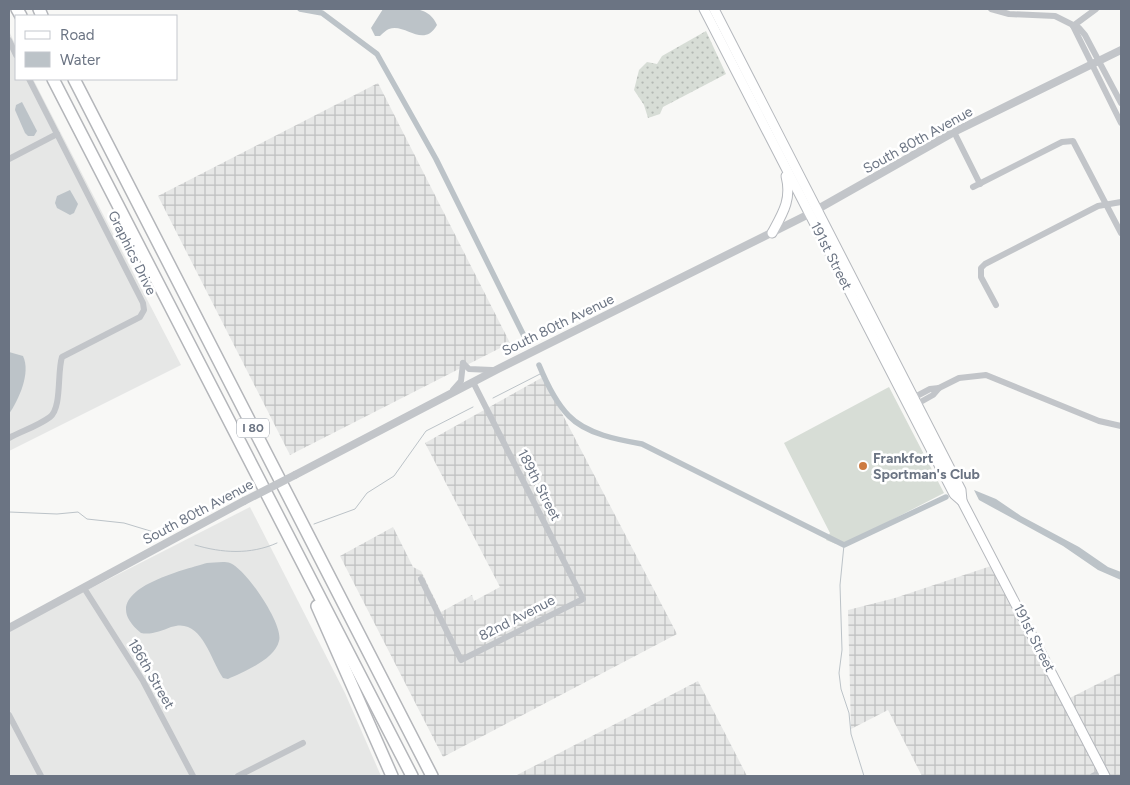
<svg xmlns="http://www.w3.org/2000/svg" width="1130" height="785" viewBox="0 0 1130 785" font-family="Figtree,sans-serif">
  <defs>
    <pattern id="industrial-grid" width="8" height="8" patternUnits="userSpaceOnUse" patternTransform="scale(1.25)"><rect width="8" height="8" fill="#e6e7e6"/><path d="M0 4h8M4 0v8" fill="none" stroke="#bec0c0"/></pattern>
    <pattern id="grass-dots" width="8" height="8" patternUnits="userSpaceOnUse" patternTransform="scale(1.25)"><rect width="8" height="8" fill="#d7ddd6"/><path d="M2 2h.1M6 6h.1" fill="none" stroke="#b2b8b3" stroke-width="1.8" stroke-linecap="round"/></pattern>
  </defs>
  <rect width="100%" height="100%" fill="#f8f8f6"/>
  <g fill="#e6e7e6">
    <path d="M9 31 16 46V79H33L181 365 9 451Z"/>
    <path d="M250 507 345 693 381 776H42L9 711V630Z"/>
    <path d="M9 718 39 776H9Z"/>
  </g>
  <g fill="url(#industrial-grid)">
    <path d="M378 83 510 343 290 455 158 196Z"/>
    <path d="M543 377 677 634 443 757 340 556 393 527 413 567 421 571 441 612 472 595 474 601 500 587 425 443Z"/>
    <path d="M997 564 1066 700 1121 672V776H922L888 710 851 729 848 610 895 598Z"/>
    <path d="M698 681 747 776H515Z"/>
  </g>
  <path fill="url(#grass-dots)" d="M706 31 726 74 663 107 660 114 648 118 644 105 634 90 639 70 647 62 657 64 662 56Z"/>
  <path fill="#d7ddd6" d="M889 387 944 493 847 543 836 544 826 540 830 533 784 443Z"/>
  <g fill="#bcc3c8">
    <path d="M383 9C402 9 428 3 437 25 423 49 406 23 389 29 386 30 382 34 380 36H375L371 28Z"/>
    <path d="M22 102 37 131 34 136H28L25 133 15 110 16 105Z"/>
    <path d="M70 190 78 204 74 213 70 215 57 208 55 203 57 196Z"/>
    <path d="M9 352 23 356C31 373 19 399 9 414Z"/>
    <path d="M974 490 996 499 1021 516 1079 547 1108 567 1121 572V580L1098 570 1063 546 979 500Z"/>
    <path d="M207 563C213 563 224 561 230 563 246 569 284 625 279 641 275 659 244 672 228 679L223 678C209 656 201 617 171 627 161 631 151 635 141 633 91 592 180 571 207 563Z"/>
  </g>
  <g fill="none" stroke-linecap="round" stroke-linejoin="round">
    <g stroke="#bcc3c8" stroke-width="1">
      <path d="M493 398 542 373"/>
      <path d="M9 512 57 514 78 512 87 519 124 523 157 533"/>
      <path d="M314 524 355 509 367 493 394 476 426 431 473 407"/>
      <path d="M195 545C222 553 250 555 277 543"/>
      <path d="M844 545 840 585 842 650 839 673 841 689 849 713 851 734 864 776"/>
    </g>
    <g stroke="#bcc3c8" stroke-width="5.5">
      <path d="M300 9 322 13 377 54 436 159 528 344"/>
      <path d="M539 365C546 382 556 403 569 416 586 434 619 440 642 444L844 545 946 497"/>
    </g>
    <g stroke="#b5b8bd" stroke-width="11">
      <g id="secondary">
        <path d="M704 9 954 494 962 501 1105 776"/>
        <path d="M714 9 961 490 962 501"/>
        <path d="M772 233C783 213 792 199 786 176"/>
      </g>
    </g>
    <g stroke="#b4b6ba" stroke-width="14">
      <g id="motorway">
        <path d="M17 9 21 16"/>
        <path d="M39 9 42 16"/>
        <path d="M53 79 412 776"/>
        <path d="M74 79 432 776"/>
        <path d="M317 606 392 776"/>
      </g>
    </g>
    <g stroke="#c2c5c9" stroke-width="6">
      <path d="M991 9 1009 14 1055 16 1079 28 1085 35 1121 103"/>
      <path d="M1073 26 1121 123"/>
      <path d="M1073 26 1096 9"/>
      <path d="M9 40 16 55"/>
      <path d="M954 132 980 184"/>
      <path d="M9 159 57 134"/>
      <path d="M973 187 1062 142 1073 141 1121 233"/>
      <path d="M996 305 981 277V268L985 264 1098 206 1121 202"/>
      <path d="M463 363 469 369 492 370"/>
      <path d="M939 388 959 378 986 375 1099 421 1121 426"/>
      <path d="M453 390 461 381 463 363"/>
      <path d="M913 398 930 389 939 388 933 395 917 404"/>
      <path d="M9 438C22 431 38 426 50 417 62 408 57 372 62 357L140 317 144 310 143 303 29 79"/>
      <path d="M421 579 461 660 583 599 473 382"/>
      <path d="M84 588 143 681 193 776"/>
      <path d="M9 715 41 776"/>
      <path d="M238 776 303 743"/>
      <path d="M1093 776 1103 771"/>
    </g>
    <g stroke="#c2c5c9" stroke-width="8">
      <path d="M295 475 498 369 809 214 954 132 1121 50"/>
      <path d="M9 628 244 501"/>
    </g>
    <use href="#secondary" stroke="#fff" stroke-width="9"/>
    <use href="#motorway" stroke="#fff" stroke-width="11"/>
    <path stroke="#c2c5c9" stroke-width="8" d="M244 501 295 475"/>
  </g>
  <circle fill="#cd7b41" stroke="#fff" stroke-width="2" cx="863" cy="466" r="5"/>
  <g text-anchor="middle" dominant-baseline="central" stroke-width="5" stroke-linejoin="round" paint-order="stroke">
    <rect fill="#fff" stroke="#979ea8" stroke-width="1" x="237" y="418.5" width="32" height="19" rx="4"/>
    <g font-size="12" font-weight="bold" fill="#6b7483">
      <text x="253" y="428">I 80</text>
    </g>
    <g font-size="14" fill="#6b7483" stroke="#fff">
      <text transform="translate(918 140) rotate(-29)">South 80th Avenue</text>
      <text transform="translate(132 253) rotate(64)">Graphics Drive</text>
      <text transform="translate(831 256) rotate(63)">191st Street</text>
      <text transform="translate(558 325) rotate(-26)">South 80th Avenue</text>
      <text transform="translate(539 485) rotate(63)">189th Street</text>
      <text transform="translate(198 512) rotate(-28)">South 80th Avenue</text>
      <text transform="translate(517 618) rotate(-27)">82nd Avenue</text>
      <text transform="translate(1034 638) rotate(63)">191st Street</text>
      <text transform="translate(151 674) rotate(60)">186th Street</text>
    </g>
    <g font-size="14" font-weight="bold" fill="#6b7483" stroke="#fff" text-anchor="start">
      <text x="873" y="458">Frankfort<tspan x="873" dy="16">Sportman's Club</tspan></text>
    </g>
  </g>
  <rect width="1130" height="785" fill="none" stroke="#6b7483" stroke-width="20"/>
  <rect x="15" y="15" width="162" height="65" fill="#ffffff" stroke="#c4c7cd"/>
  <rect x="25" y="31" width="25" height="8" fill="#ffffff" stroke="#c4c7cd"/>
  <text x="60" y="40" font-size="15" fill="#6b7483">Road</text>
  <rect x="25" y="52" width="25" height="15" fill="#bcc3c8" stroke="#c4c7cd"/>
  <text x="60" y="65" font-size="15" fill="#6b7483">Water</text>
</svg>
